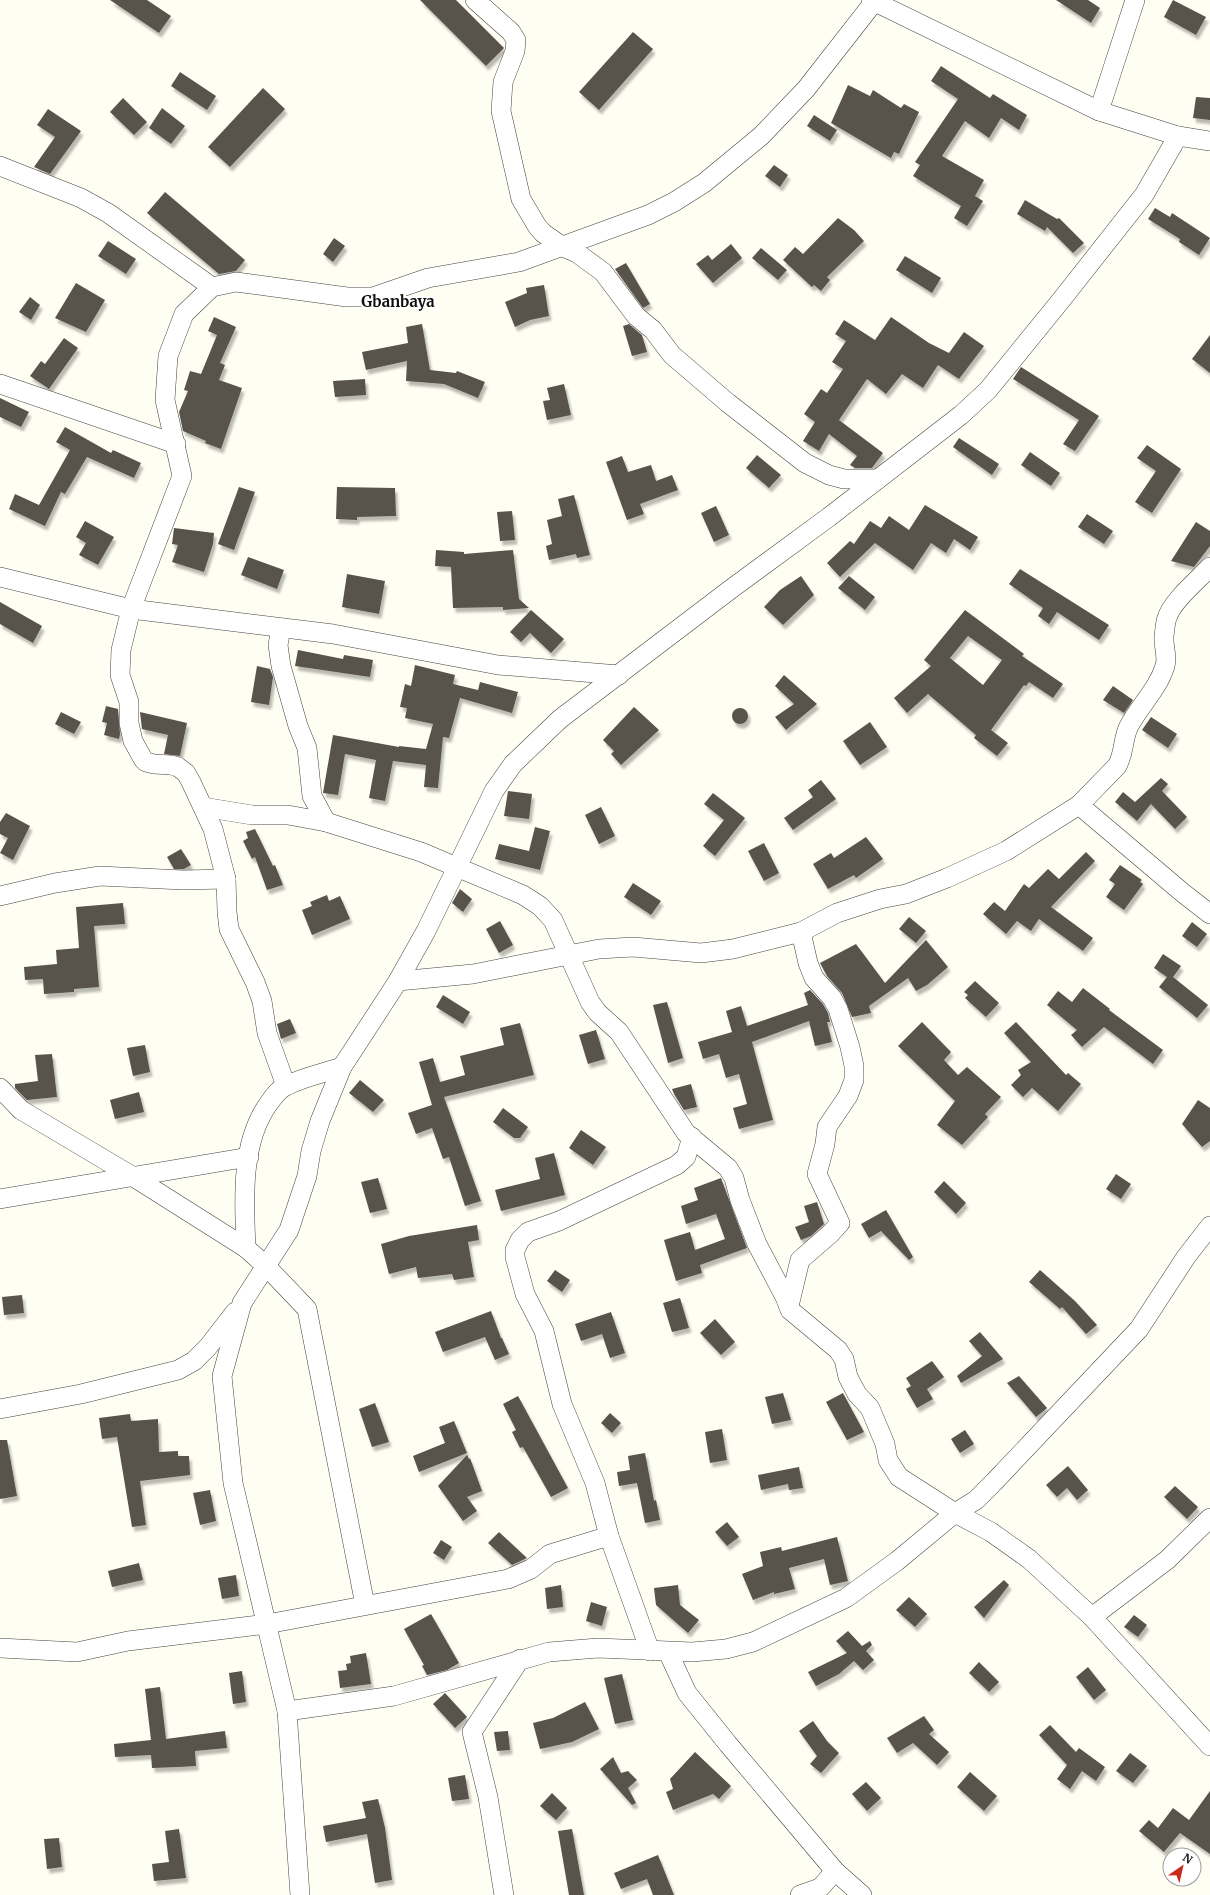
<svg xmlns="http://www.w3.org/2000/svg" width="1210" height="1895" viewBox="0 0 1210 1895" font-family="Merriweather,serif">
  <defs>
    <filter id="shadow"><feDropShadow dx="2.5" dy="4.5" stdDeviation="1" flood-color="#0004"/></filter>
  </defs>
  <rect width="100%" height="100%" fill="#fffef2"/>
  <g fill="#59524b" fill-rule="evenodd" filter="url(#shadow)">
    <path d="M110 0H147L171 16 159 33Z"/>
    <path d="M420 0H456L504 48 486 66Z"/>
    <path d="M1056 0H1088L1100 8 1091 23Z"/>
    <path d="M1173 0 1206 17 1196 35 1164 17Z"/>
    <path d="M633 32 653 49 599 110 579 92Z"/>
    <path d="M941 66 990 98 993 94 1027 115 1019 130 1001 118 989 138 965 121 942 156 984 180 975 196 983 201 967 226 954 218 961 206 913 176 920 165 915 162 958 99 931 81Z"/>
    <path d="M180 72 216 96 207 110 171 86Z"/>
    <path d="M848 85 870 96 873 90 901 108 904 104 919 112 899 154 894 152 891 158 831 123Z"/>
    <path d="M263 88 285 109 230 167 208 147Z"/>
    <path d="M1196 97 1210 98V120L1193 118Z"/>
    <path d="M123 98 147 122 134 135 110 112Z"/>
    <path d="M162 108 185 126 171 144 149 128Z"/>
    <path d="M48 109 81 131 50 174 34 167 55 137 37 125Z"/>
    <path d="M814 115 837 130 830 141 807 126Z"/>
    <path d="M774 165 788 175 780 187 765 176Z"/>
    <path d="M165 192 245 260 236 271 219 274 147 213Z"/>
    <path d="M1025 200 1057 219 1059 218 1084 243 1073 253 1047 227 1045 231 1017 214Z"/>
    <path d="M1155 208 1170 217 1172 213 1210 238 1199 255 1179 242 1180 239 1148 219Z"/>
    <path d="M838 218 854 230 864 241 827 277 830 280 821 291 814 285 812 287 783 260 795 247 803 254Z"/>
    <path d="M334 238 345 246 333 262 323 254Z"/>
    <path d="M108 241 136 259 126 274 98 256Z"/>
    <path d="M731 244 742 258 713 283 696 264 708 255 712 260Z"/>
    <path d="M761 248 787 270 778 280 752 258Z"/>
    <path d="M905 256 941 278 932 293 896 270Z"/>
    <path d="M626 263 650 304 643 308 615 269Z"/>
    <path d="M76 283 105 300 86 332 55 318Z"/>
    <path d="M544 285 549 316 530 320 515 327 505 302 527 293 526 288Z"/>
    <path d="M30 297 40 305 31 320 19 312Z"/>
    <path d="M214 317 236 327 220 363 225 365 219 380 242 388 221 449 205 443 206 441 183 431 179 412 188 391 184 390 190 371 201 374 217 335 208 331Z"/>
    <path d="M891 317 929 343 949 353 964 332 984 346 959 379 938 365 923 388 902 374 886 394 867 379 839 420 883 453 872 468H855L850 465 857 456 829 434 819 451 803 441 815 422 804 414 821 389 827 393 843 369 832 362 846 341 835 334 844 320 875 340Z"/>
    <path d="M422 324 430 370 456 373 457 371 485 382 478 398 444 384 406 381 407 361 366 370 362 352 408 343 406 327Z"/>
    <path d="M629 324 642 335 647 352 632 356 623 326Z"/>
    <path d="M1210 335V373L1192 359Z"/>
    <path d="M64 338 78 348 49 389 30 376 41 361 45 364Z"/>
    <path d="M1021 367 1099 416 1075 451 1063 444 1079 420 1013 379Z"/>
    <path d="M365 379 366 395 335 397 333 381Z"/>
    <path d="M564 384 571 415 547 420 543 401 550 400 547 388Z"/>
    <path d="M0 398 29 412 21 427 0 417Z"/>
    <path d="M65 427 111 453 113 450 141 463 134 478 87 457 65 494 61 492 45 526 9 509 15 494 39 505 70 450 56 442Z"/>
    <path d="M959 438 999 464 992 475 953 447Z"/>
    <path d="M1147 445 1181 469 1152 513 1135 502 1156 471 1137 458Z"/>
    <path d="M1030 452 1060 473 1051 486 1021 465Z"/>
    <path d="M757 455 781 475 769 488 746 468Z"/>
    <path d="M622 456 628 472 651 465 656 481 672 475 678 490 640 504 644 514 627 520 606 462Z"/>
    <path d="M239 487 255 492 234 550 218 544Z"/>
    <path d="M337 487 395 488 396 516 357 517V520L336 519Z"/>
    <path d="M574 495 590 555 577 558 576 554 549 560 546 546 552 544 547 520 562 516 558 499Z"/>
    <path d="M925 505 978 537 970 550 954 539 946 553 931 543 913 570 875 543 840 577 827 563 850 541 854 544 870 521 881 528 889 516 909 530Z"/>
    <path d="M716 506 729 535 714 542 701 513Z"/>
    <path d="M512 511 515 540 500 541 497 512Z"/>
    <path d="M1087 514 1113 531 1104 544 1078 527Z"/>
    <path d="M85 521 114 537 98 565 79 555 86 543 76 537Z"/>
    <path d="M1196 522 1210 531V546L1194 567 1171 561Z"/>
    <path d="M174 528 214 533 213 544 204 572 172 562 178 545 172 544Z"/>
    <path d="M436 550 464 552V554L513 550 519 599 529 608 503 610V607L453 608 451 567 435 566Z"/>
    <path d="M248 557 284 570 277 589 241 575Z"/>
    <path d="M1020 569 1109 625 1099 640 1057 612 1049 624 1038 616 1043 608 1009 584Z"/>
    <path d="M347 574 385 581 379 614 342 607Z"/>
    <path d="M801 576 814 595 783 625 764 607 780 590Z"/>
    <path d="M849 576 875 597 865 610 838 588Z"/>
    <path d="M0 602 42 626 33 643 0 624Z"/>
    <path d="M531 610 564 639 551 653 530 633 521 642 510 632Z"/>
    <path d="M965 610 1024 654 1022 656 1063 684 1053 698 1029 682 1026 686 1024 685 991 730 1008 743 997 756 974 738 976 735 928 694 907 713 894 698 931 666 924 660ZM968 636 1002 660 983 685 950 658Z"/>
    <path d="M298 650 343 659 344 655 373 660 370 677 295 666Z"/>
    <path d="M415 665 455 675 453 684 478 690 480 682 518 692 512 713 460 698 449 738 443 737 438 788 424 787 426 765 393 761 385 801 369 798 376 760 345 754 338 795 323 793 333 735 399 747V746L426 749 433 724 405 718 407 708 400 707 405 684 411 686Z"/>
    <path d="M257 666 270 669 273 677 269 705 251 702Z"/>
    <path d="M784 675 817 704 786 730 775 717 794 704 775 686Z"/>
    <path d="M1113 686 1133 700 1124 713 1103 700Z"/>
    <path d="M106 706 118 709 120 734 119 739 104 735 107 723 102 722Z"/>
    <path d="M634 707 659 730 621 765 611 754 614 751 603 740Z"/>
    <circle cx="740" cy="716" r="8"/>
    <path d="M61 712 81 722 74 734 55 724Z"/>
    <path d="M140 712 187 723 180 756 164 754 168 735 142 729Z"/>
    <path d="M1151 717 1177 734 1168 748 1142 730Z"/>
    <path d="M870 722 887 747 860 765 843 741Z"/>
    <path d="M1161 778 1168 784 1162 791 1187 817 1175 829 1151 804 1137 821 1115 802 1123 792 1135 802Z"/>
    <path d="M821 780 836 799 793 830 784 818 813 797 808 790Z"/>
    <path d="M508 791 532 794 529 819 504 816Z"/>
    <path d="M713 793 745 818 715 856 703 846 724 820 704 804Z"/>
    <path d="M601 807 615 836 599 844 585 815Z"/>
    <path d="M6 813 30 826 13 860 0 853 8 838 0 834V822Z"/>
    <path d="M535 827 550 831 540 870 495 859 499 844 529 851Z"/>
    <path d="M255 829 273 866 275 865 283 885 267 890 255 857 252 859 243 841 248 838 246 832Z"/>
    <path d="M866 837 883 859 856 878 854 875 828 889 813 864 831 853 834 858Z"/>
    <path d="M764 843 779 873 764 881 748 851Z"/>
    <path d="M181 849 191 865 184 869H174L167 857Z"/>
    <path d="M1086 852 1095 861 1051 907 1093 938 1083 951 1039 919 1031 931 1017 921 1006 934 983 914 994 902 1005 911 1024 884 1029 888 1048 869 1059 879Z"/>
    <path d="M1120 865 1142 880 1140 882 1143 884 1124 910 1106 897 1115 884 1109 880Z"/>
    <path d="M633 883 661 901 651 915 624 897Z"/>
    <path d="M460 889 472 899 463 912 452 903Z"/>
    <path d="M327 895 329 901 340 896 350 919 312 935 302 910 312 906 310 902Z"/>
    <path d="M123 903 125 924 94 926 99 987 74 989V992L44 994 43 979 25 980 24 967 57 964 56 950 79 948 76 907Z"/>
    <path d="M909 917 926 931 916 943 899 929Z"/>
    <path d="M500 921 513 945 499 953 486 929Z"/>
    <path d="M1192 922 1207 934 1197 947 1182 936Z"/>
    <path d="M926 940 948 967 927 985 916 991 908 978 869 1006 871 1013 857 1016 852 1017 842 993 827 976 820 963 856 944 885 983Z"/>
    <path d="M1163 954 1181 966 1173 977 1208 1005 1197 1018 1159 987 1167 977 1154 968Z"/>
    <path d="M975 981 999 1003 986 1017 965 998 968 995 964 992Z"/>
    <path d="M1083 988 1110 1009 1109 1010 1163 1050 1153 1064 1104 1027 1082 1047 1071 1035 1077 1030 1047 1005 1058 991 1072 1002Z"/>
    <path d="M810 990 823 1004 828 1013 830 1022H827L832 1042 815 1046 809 1021 752 1042 773 1120 739 1129 733 1108 747 1104 739 1074 726 1078 719 1054 703 1059 698 1042 732 1032 726 1011 741 1006 747 1026 808 1005 804 993Z"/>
    <path d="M443 995 470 1012 463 1024 436 1007Z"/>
    <path d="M667 1002 683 1058 668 1063 653 1005Z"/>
    <path d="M290 1019 296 1033 281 1039 277 1024Z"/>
    <path d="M922 1022 951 1052 944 1060 958 1075 967 1067 1001 1097 985 1114 988 1117 962 1145 937 1125 955 1101 898 1046Z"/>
    <path d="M1016 1022 1066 1075 1068 1073 1081 1084 1058 1111 1032 1088 1023 1097 1011 1085 1021 1075 1018 1070 1031 1062 1004 1033Z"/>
    <path d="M520 1023 534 1075 444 1097 481 1201 465 1206 449 1157 443 1159 432 1128 416 1134 408 1113 432 1105 419 1062 433 1058 440 1082 465 1075 460 1056 504 1045 500 1028Z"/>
    <path d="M596 1030 605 1059 588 1064 579 1035Z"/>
    <path d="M145 1045 150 1072 133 1076 127 1048Z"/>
    <path d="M52 1054 57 1097 27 1100 15 1088V1084L38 1081 35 1055Z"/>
    <path d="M360 1080 384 1100 373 1112 349 1093Z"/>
    <path d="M691 1084 697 1107 684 1110 674 1094 672 1089Z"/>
    <path d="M139 1092 144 1112 115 1119 110 1100Z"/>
    <path d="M1198 1100 1210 1108V1141L1202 1147 1182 1124Z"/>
    <path d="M503 1108 528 1127 520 1138H514L493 1122Z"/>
    <path d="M581 1130 606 1147 593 1165 569 1148Z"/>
    <path d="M554 1153 565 1195 501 1211 495 1190 540 1179 535 1158Z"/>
    <path d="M1116 1174 1131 1184 1121 1199 1106 1189Z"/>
    <path d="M378 1178 387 1209 370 1213 361 1182Z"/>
    <path d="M721 1178 747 1248 700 1265 702 1273 676 1281 664 1240 690 1232 695 1250 725 1239 716 1214 686 1224 681 1206 698 1200 694 1188Z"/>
    <path d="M944 1181 966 1203 956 1214 934 1192Z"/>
    <path d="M817 1202 824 1224 811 1236 801 1240 795 1227 809 1222 804 1206Z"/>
    <path d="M886 1210 913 1257 909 1260 881 1231 869 1238 861 1224Z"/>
    <path d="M477 1225 479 1240 468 1242 474 1277 454 1280 452 1274 418 1278 416 1267 389 1274 381 1244 409 1236Z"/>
    <path d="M555 1270 570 1280 562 1292 547 1281Z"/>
    <path d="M1040 1270 1075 1301 1097 1325 1086 1334 1062 1307 1060 1309 1029 1282Z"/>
    <path d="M22 1295 24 1313 4 1315 2 1297Z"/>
    <path d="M680 1298 689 1328 672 1332 663 1303Z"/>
    <path d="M491 1311 501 1338H502L509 1354 495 1360 485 1337 443 1352 435 1332Z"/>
    <path d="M611 1312 625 1353 610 1358 602 1334 581 1341 575 1324Z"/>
    <path d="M715 1319 735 1342 721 1355 700 1333Z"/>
    <path d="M980 1332 1003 1359 961 1383 957 1376 982 1356 969 1341Z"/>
    <path d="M932 1361 944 1377 927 1389 933 1399 917 1408 906 1389 911 1386 906 1378Z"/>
    <path d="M1019 1376 1047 1408 1036 1417 1007 1383Z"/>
    <path d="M783 1393 791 1420 772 1424 765 1397Z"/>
    <path d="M843 1393 864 1432 847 1440 826 1402Z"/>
    <path d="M518 1396 568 1488 551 1497 523 1447 520 1448 512 1432 516 1430 503 1404Z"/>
    <path d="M375 1403 389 1442 372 1447 359 1409Z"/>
    <path d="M610 1413 621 1423 612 1433 601 1423Z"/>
    <path d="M130 1414 131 1421 158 1419 159 1452 178 1451V1456H189L190 1475 140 1481 146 1525 132 1527 117 1437 102 1439 99 1418Z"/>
    <path d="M454 1421 467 1453 419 1472 413 1456 445 1443 439 1427Z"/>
    <path d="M722 1429 727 1460 710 1463 705 1432Z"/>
    <path d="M965 1430 974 1444 960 1453 951 1439Z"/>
    <path d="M0 1440H7L17 1496 0 1499Z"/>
    <path d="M645 1453 654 1501 656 1500 660 1520 645 1523 637 1483 619 1486 617 1472 630 1470 628 1456Z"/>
    <path d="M467 1455 469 1459 470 1458 482 1491 467 1497 477 1511 463 1521 438 1486Z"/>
    <path d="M1068 1466 1088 1490 1077 1500 1067 1488 1057 1497 1046 1485Z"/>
    <path d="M799 1467 803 1488 789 1490 788 1484 761 1490 758 1475Z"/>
    <path d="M1175 1486 1198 1507 1187 1519 1164 1497Z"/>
    <path d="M210 1490 216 1521 200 1525 193 1493Z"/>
    <path d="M727 1522 739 1537 727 1546 715 1532Z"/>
    <path d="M499 1532 527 1558 512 1565 488 1543Z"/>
    <path d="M837 1537 848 1581 830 1585 824 1559 789 1568 795 1589 774 1594V1592L753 1600 742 1574 763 1566 760 1552 781 1547 782 1551Z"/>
    <path d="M441 1540 452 1547 444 1560 433 1553Z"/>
    <path d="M139 1563 143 1580 112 1587 108 1571Z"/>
    <path d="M236 1575 239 1596 222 1599 218 1578Z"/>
    <path d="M1004 1580 1009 1585 984 1618 974 1607Z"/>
    <path d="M561 1585 563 1607 547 1609 545 1588Z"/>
    <path d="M678 1585 680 1605 699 1620 688 1633 656 1605 654 1588Z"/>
    <path d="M909 1597 927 1614 915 1627 896 1610Z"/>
    <path d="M591 1602 607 1607 602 1626 586 1621Z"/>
    <path d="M431 1614 459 1663 447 1670 427 1675 422 1666 424 1665 404 1629Z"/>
    <path d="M1134 1615 1147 1625 1138 1637 1124 1627Z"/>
    <path d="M848 1631 862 1646 870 1641 872 1645 866 1651 874 1660 863 1670 854 1661 839 1674 816 1686 808 1672 847 1653 836 1641Z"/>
    <path d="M366 1653 371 1684 340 1688 338 1671 347 1670 346 1664 351 1663 350 1656Z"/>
    <path d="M979 1662 999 1682 989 1692 969 1673Z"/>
    <path d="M1088 1667 1106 1690 1094 1700 1076 1677Z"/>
    <path d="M242 1671 246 1702 233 1704 229 1673Z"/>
    <path d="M622 1674 633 1720 615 1724 604 1678Z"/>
    <path d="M160 1687 166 1739 225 1731 227 1748 195 1751 196 1766 179 1767 152 1768 151 1755 115 1757 114 1744 151 1740 145 1689Z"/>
    <path d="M445 1693 467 1717 455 1728 433 1704Z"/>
    <path d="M585 1702 599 1729 572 1742 540 1749 533 1723 553 1718Z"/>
    <path d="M924 1716 934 1730 929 1734 949 1752 937 1765 913 1743 897 1753 887 1738Z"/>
    <path d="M813 1721 827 1741 839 1753 821 1773 810 1764 817 1756 799 1731Z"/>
    <path d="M1050 1725 1076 1752 1079 1748 1105 1767 1096 1781 1082 1771 1070 1789 1057 1779 1067 1765 1039 1735Z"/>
    <path d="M508 1731 510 1750 497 1751 494 1732Z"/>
    <path d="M695 1752 731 1786 719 1799 713 1794 673 1810 666 1792 673 1789 670 1779Z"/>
    <path d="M1130 1753 1147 1766 1133 1783 1116 1771Z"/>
    <path d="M613 1757 621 1773 628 1771 637 1780 628 1788 636 1803 632 1805 600 1769Z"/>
    <path d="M970 1772 997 1796 984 1811 957 1787Z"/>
    <path d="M465 1775 469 1799 452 1801 448 1778Z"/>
    <path d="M866 1782 881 1798 867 1811 852 1794Z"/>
    <path d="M1210 1791V1854L1180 1833 1164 1852 1139 1831 1149 1820 1158 1828 1173 1808 1189 1820Z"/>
    <path d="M552 1793 567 1808 556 1820 540 1806Z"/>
    <path d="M378 1799 385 1828 392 1880 375 1883 367 1834 326 1842 323 1826 366 1818 362 1802Z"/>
    <path d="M179 1829 186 1878 154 1881 152 1864 169 1862 165 1831Z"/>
    <path d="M572 1829 584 1895H569L558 1831Z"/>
    <path d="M59 1838 62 1867 47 1869 44 1839Z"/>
    <path d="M658 1855 674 1895H653L647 1879 621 1889 614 1873Z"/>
  </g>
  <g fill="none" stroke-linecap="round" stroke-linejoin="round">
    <g stroke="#424242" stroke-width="20">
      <g id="minor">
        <path d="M475 0 511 32 516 40 515 51 503 82 501 111 521 199 537 226 543 233 563 247 577 253 603 272 636 316 653 330 672 355 728 403 805 463 829 475 844 479H878"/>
        <path d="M871 0 1099 111 1178 136 1210 141"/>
        <path d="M1099 111 1135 0"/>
        <path d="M0 166 81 198 108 213 212 287"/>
        <path d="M0 384 176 444"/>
        <path d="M0 577 131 609 333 634 498 665 619 675"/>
        <path d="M281 628 278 645 281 666 298 726 307 748 312 796 326 822"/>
        <path d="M1079 805 1117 766C1125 752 1122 740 1129 726 1140 705 1158 689 1165 666 1168 656 1163 646 1164 636 1165 630 1165 623 1167 618 1172 601 1198 580 1210 567"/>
        <path d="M203 807 252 815H288L326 822 421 852 523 895 540 906 553 920 590 1002 597 1012 619 1032 686 1133 728 1168 734 1178 740 1200 757 1244 785 1297 790 1310 838 1350 844 1359 848 1377 857 1394 870 1408 885 1444 888 1460 899 1477 955 1513 991 1532 1029 1559 1092 1617 1210 1746"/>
        <path d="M0 896 55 883 100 876 183 880 226 879"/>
        <path d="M398 981 473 974 599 949 633 947 701 953 733 949 801 932 837 913 880 899 906 894 947 878 1006 851 1079 805 1183 893 1210 914"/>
        <path d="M286 1086 267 1033 262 1001 255 982 229 929 227 912 226 879 213 829 191 782 186 773 178 767 171 765 154 764 146 762 143 759 133 741 129 723V702L120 675 121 650 131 609 182 476 165 400 168 356 184 314 212 287 236 282 347 297H373L428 278 519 262 648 215 674 202 704 183 761 136 806 89 874 2"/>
        <path d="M0 1088 21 1110 132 1176 246 1248 266 1266 307 1309 365 1605"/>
        <path d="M0 1199 249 1157"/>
        <path d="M246 1248C244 1201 240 1143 269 1103 274 1096 279 1089 286 1086 303 1077 324 1073 342 1067"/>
        <path d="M789 1306 800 1260 830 1234 840 1223 817 1174 825 1144 827 1127 848 1096 854 1080V1066L850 1047 838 1009 832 998 814 978 808 963 801 932"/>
        <path d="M0 1409 81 1394 178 1370 194 1361 208 1347 235 1312"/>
        <path d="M1092 1617 1167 1560 1210 1518"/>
        <path d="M0 1648 77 1652 128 1641 267 1624 508 1579 531 1569 550 1554 609 1536"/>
        <path d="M650 1651 609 1536 595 1483 562 1404 544 1331 525 1294 515 1257V1250L520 1240 528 1232 559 1221 677 1165 686 1157 692 1137"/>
        <path d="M668 1652 687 1693 728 1744 835 1871 862 1895"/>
        <path d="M287 1711 394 1696 549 1652 598 1648 692 1652 726 1649 753 1642 846 1598 897 1561 955 1513 976 1500 994 1482 1139 1329 1186 1257 1210 1226"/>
        <path d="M300 1895 287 1711 233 1483 222 1376 242 1303 289 1230 307 1176 311 1151 320 1121 342 1067 398 981 426 931 494 791 513 764 560 719 731 589 829 517 961 415 988 390 1062 299 1144 195 1178 136"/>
        <path d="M504 1895 488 1797 472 1732 520 1659"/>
        <path d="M800 1895 820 1888 835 1871"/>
      </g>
    </g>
    <use href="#minor" stroke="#fff" stroke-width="19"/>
  </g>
  <g text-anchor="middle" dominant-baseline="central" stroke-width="4" stroke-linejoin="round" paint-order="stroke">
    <g font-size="15" font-weight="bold" fill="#0f0f0f" stroke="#fff">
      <text x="398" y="301">Gbanbaya</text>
    </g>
  </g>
  <g transform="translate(1182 1867) rotate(34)"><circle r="19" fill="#ffffff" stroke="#9f9f9f"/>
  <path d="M0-3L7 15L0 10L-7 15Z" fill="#ca2a1d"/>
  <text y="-6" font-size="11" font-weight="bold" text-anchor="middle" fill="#0f0f0f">N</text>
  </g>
</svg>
